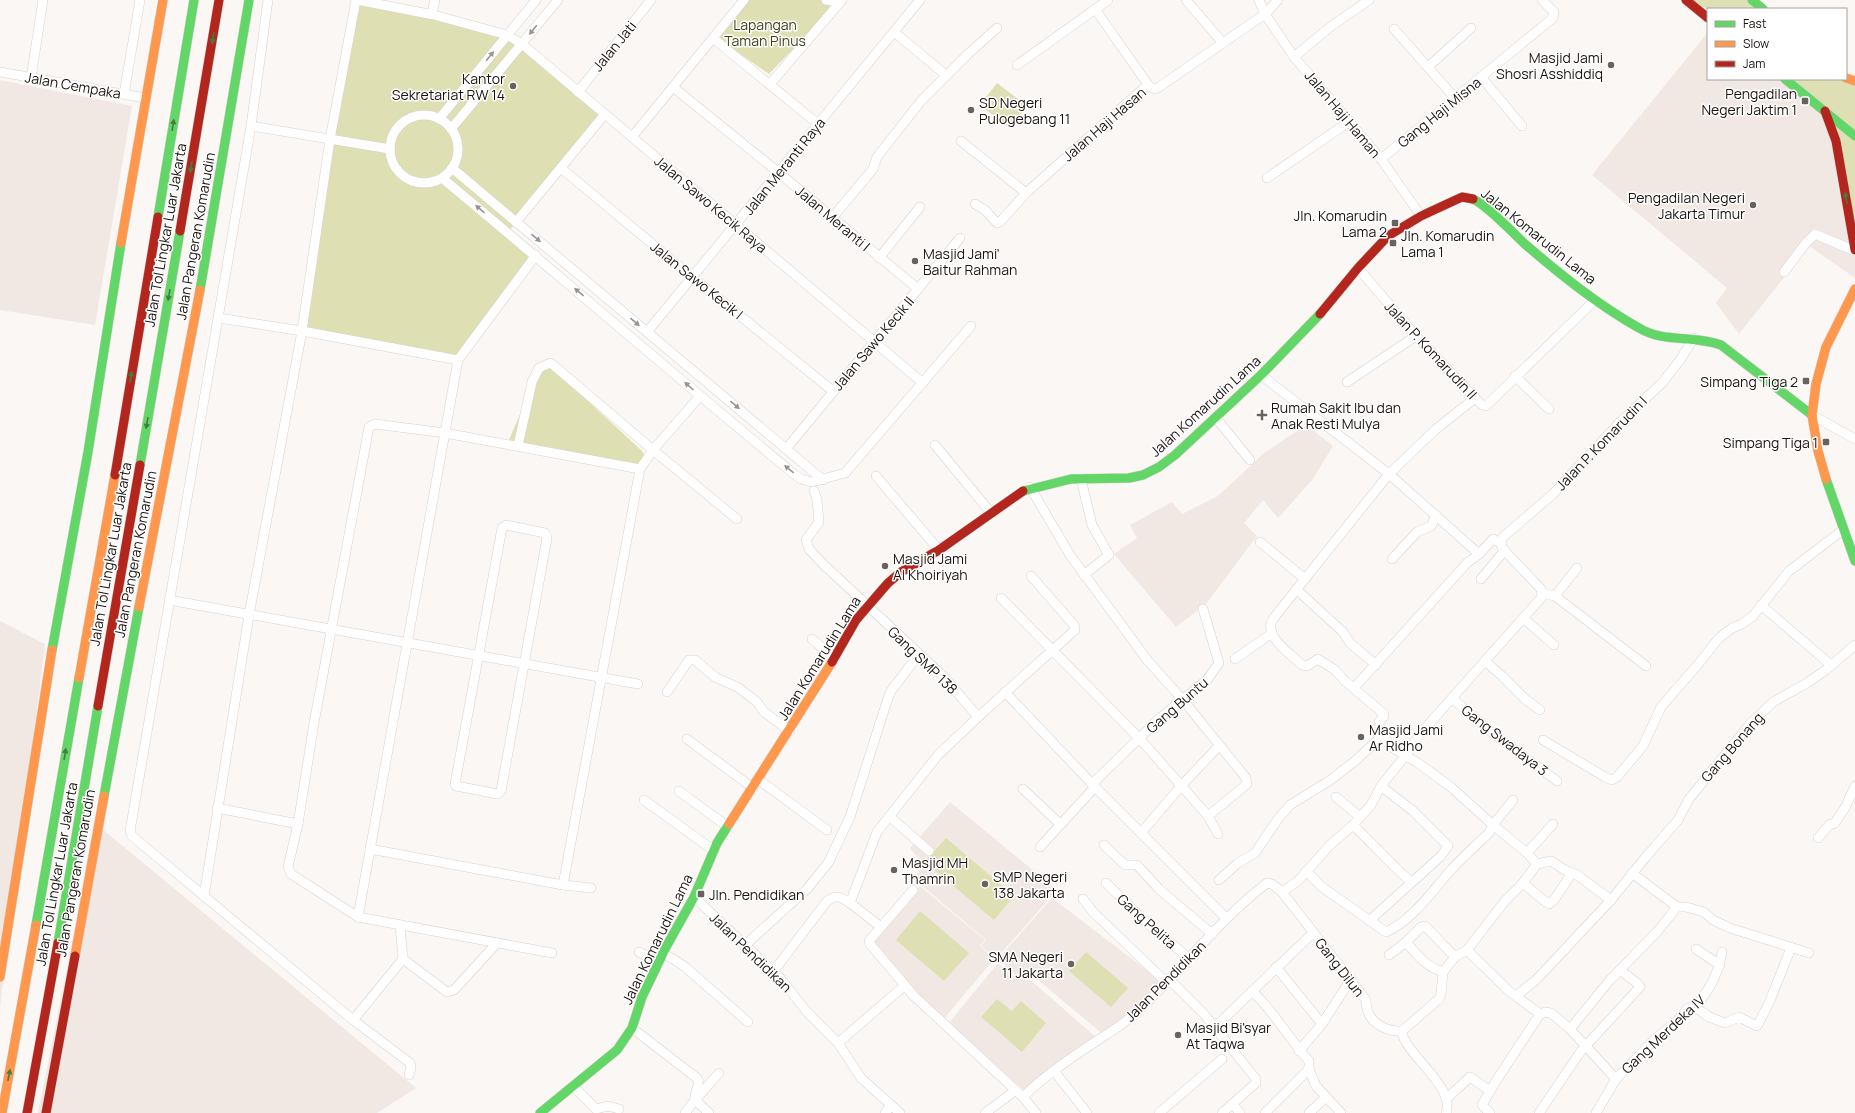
<svg xmlns="http://www.w3.org/2000/svg" width="1855" height="1113" viewBox="0 0 1855 1113" font-family="Manrope,sans-serif">
  <rect width="100%" height="100%" fill="#faf7f5"/>
  <g fill="#f1e8e4">
    <path d="M1708 32V79H1785L1825 111 1855 256V278L1809 246 1739 334 1716 303 1727 288 1592 175Z"/>
    <path d="M0 80 132 106 95 325 0 310Z"/>
    <path d="M1306 425 1333 446 1312 480 1278 518 1263 500 1244 523 1257 536 1206 604 1176 627 1114 554 1137 538 1130 525 1172 502 1182 514 1218 496 1264 453Z"/>
    <path d="M0 621 45 644 0 1007Z"/>
    <path d="M950 802 1057 890 996 959 981 946 986 940 914 879 924 865 910 848Z"/>
    <path d="M96 824 416 1088 377 1113H38Z"/>
    <path d="M920 886 985 940 980 946 994 959 942 1021 871 944 884 925Z"/>
    <path d="M1052 898 1165 984 1105 1036 1025 969 1020 971 1097 1038 1025 1091 949 1023 998 963 1014 977 1019 973 1015 974 998 959Z"/>
  </g>
  <g fill="#dedfb2">
    <path d="M356 0 507 35 605 114 508 232 536 255 458 360 302 331Z"/>
    <path d="M745 0H829L839 1 769 74 718 39Z"/>
    <path d="M1686 0H1752L1763 9H1708Z"/>
    <path d="M1785 79H1846L1855 81V256L1825 111Z"/>
    <path d="M997 83 1027 106 1009 128 980 105Z"/>
    <path d="M549 365 643 452 647 465 635 467 509 440 534 382Z"/>
    <path d="M946 838 1014 896 994 920 925 862Z"/>
    <path d="M920 911 969 953 944 981 896 940Z"/>
    <path d="M1086 952 1128 988 1111 1007 1069 971Z"/>
    <path d="M997 999 1012 1011 1021 1001 1046 1023 1022 1052 981 1017Z"/>
  </g>
  <g fill="none" stroke-linecap="round" stroke-linejoin="round">
    <g stroke="#d9d2cf" stroke-width="10">
      <g id="street">
        <path d="M268 0 251 126 130 831 132 836 353 1020 410 1063 411 1067 409 1075"/>
        <path d="M357 0 434 15 507 35 522 44 923 383"/>
        <path d="M826 0 841 2"/>
        <path d="M1186 0 1222 42"/>
        <path d="M1259 0 1265 14 1294 57 1381 159 1421 216"/>
        <path d="M1095 9 1149 86"/>
        <path d="M432 14 435 0"/>
        <path d="M1394 29 1455 98"/>
        <path d="M894 32 946 75"/>
        <path d="M714 39 818 124"/>
        <path d="M1294 57 1330 27 1369 0"/>
        <path d="M1017 65 1108 0"/>
        <path d="M1428 67 1471 28"/>
        <path d="M0 72 145 98"/>
        <path d="M1481 77 1522 126"/>
        <path d="M31 78 43 0"/>
        <path d="M770 84 842 0"/>
        <path d="M673 87 778 172 918 289"/>
        <path d="M578 92 651 0"/>
        <path d="M124 94 140 0"/>
        <circle cx="424" cy="149" r="34"/>
        <path d="M439 119 536 0"/>
        <path d="M251 126 390 149"/>
        <path d="M451 129 558 0"/>
        <path d="M632 137 744 0"/>
        <path d="M961 141 1026 193"/>
        <path d="M1381 159 1553 18 1554 12 1542 0"/>
        <path d="M452 168 823 480"/>
        <path d="M561 168 692 277 833 391"/>
        <path d="M442 178C560 276 676 377 794 474L801 479 812 482 845 473 971 326"/>
        <path d="M1267 178 1350 121"/>
        <path d="M975 204 985 210 997 223 1000 222 1026 193 1145 87 1149 86 1155 89 1159 87 1265 14 1278 0"/>
        <path d="M832 218 873 169 877 157 921 101 968 54 997 28"/>
        <path d="M516 222 605 114"/>
        <path d="M879 258 920 207"/>
        <path d="M1358 268 1416 336 1482 405 1486 406 1595 300"/>
        <path d="M1784 272 1806 243 1815 234 1855 251"/>
        <path d="M219 318 302 331 458 360 536 255"/>
        <path d="M647 332 920 0"/>
        <path d="M458 360 358 917 552 953"/>
        <path d="M1261 375 1389 474 1479 554"/>
        <path d="M1515 376 1549 409"/>
        <path d="M1347 382 1416 336"/>
        <path d="M1475 398 1435 430 1389 474 1276 615C1275 617 1272 620 1271 623 1267 639 1292 655 1302 665L1307 666 1318 659 1335 670 1345 681 1384 714V716L1379 722V725L1388 743 1393 748 1418 763 1451 787 1493 825 1527 853 1537 864"/>
        <path d="M1812 415 1855 439"/>
        <path d="M1216 418 1250 460"/>
        <path d="M935 445 991 513"/>
        <path d="M518 446 532 382 539 368 550 363 552 364 653 450 737 519"/>
        <path d="M786 449 960 238"/>
        <path d="M876 476 939 550"/>
        <path d="M1081 479 1092 525 1109 555 1084 575"/>
        <path d="M1030 487 1070 555 1148 661 1183 700 1246 778 1247 784 1208 816"/>
        <path d="M814 491 817 500 819 522 806 540 809 549 823 564 944 677 978 717"/>
        <path d="M506 525 545 533 547 538 501 791 498 794 456 786 455 784 502 528Z"/>
        <path d="M1260 542 1305 579"/>
        <path d="M1501 543 1503 537 1553 494 1620 422 1662 383 1680 360 1694 338"/>
        <path d="M1392 559 1417 532 1431 526 1436 515"/>
        <path d="M1481 579 1505 550"/>
        <path d="M1296 589 1343 632 1350 643 1376 665"/>
        <path d="M1542 593 1555 596 1646 666"/>
        <path d="M1555 596 1577 568"/>
        <path d="M1001 598 1140 739 1208 816 1218 834"/>
        <path d="M169 600 638 684"/>
        <path d="M1761 605 1831 665"/>
        <path d="M1523 618 1554 645"/>
        <path d="M812 639 835 659"/>
        <path d="M1235 659 1272 633"/>
        <path d="M1485 661 1502 676 1526 700 1540 710"/>
        <path d="M1354 688 1467 563 1479 554 1493 539 1501 543"/>
        <path d="M667 692 689 660H695L715 677 739 688 757 702 764 712 790 731"/>
        <path d="M1005 692 1095 787 1226 918"/>
        <path d="M1453 699 1490 731 1557 781"/>
        <path d="M687 739 753 788"/>
        <path d="M1543 740 1605 777 1612 780 1617 777 1643 746 1661 707 1700 662 1718 639 1732 628 1742 624 1753 616 1789 571 1843 530"/>
        <path d="M759 780 827 830"/>
        <path d="M1092 784 1160 718 1207 680 1219 663 1203 609"/>
        <path d="M1023 789 1060 824"/>
        <path d="M679 791 728 827"/>
        <path d="M1336 797 1360 817"/>
        <path d="M644 800 713 850"/>
        <path d="M217 808 298 824"/>
        <path d="M889 816 929 851"/>
        <path d="M1353 825C1373 844 1391 864 1411 882"/>
        <path d="M1141 833 1181 786 1219 746"/>
        <path d="M1818 838 1830 824H1833L1835 823 1846 806 1855 786"/>
        <path d="M1104 845 1125 865H1137L1159 889 1212 934"/>
        <path d="M1040 847 1095 787"/>
        <path d="M370 849 563 885 640 469"/>
        <path d="M1527 853 1553 824"/>
        <path d="M1537 864 1551 861 1565 870 1577 875 1611 900"/>
        <path d="M1306 871 1322 887 1386 932C1413 920 1432 891 1451 870 1463 857 1476 845 1489 833L1493 825 1513 800"/>
        <path d="M1632 873 1677 907H1686L1704 912 1713 920 1730 928 1809 953"/>
        <path d="M1219 880 1238 863 1255 853 1278 819 1290 805 1329 781 1355 761 1384 734"/>
        <path d="M1106 883 1148 924 1189 958"/>
        <path d="M1523 883 1542 899 1549 904 1554 900 1572 873"/>
        <path d="M563 885 591 888"/>
        <path d="M913 890 869 941 870 944 914 996 1023 1097 1036 1113"/>
        <path d="M1282 892 1366 1000C1366 1004 1367 1009 1368 1012 1373 1025 1389 1032 1402 1031"/>
        <path d="M204 896 249 615 302 331 330 139 356 0"/>
        <path d="M694 897 781 979 807 1012 838 1043 861 1078 900 1113"/>
        <path d="M1083 899 1093 912 1166 982"/>
        <path d="M850 903 881 927"/>
        <path d="M358 917 291 874 288 867 298 824 314 723 369 427 375 424 445 433 640 469 653 450 700 396"/>
        <path d="M1369 921 1441 856 1448 846 1413 811 1381 786"/>
        <path d="M1406 942 1421 927 1425 926 1455 957"/>
        <path d="M744 946 807 889 828 863 850 817 888 698 891 691 919 654"/>
        <path d="M1696 949 1720 965"/>
        <path d="M1467 950 1510 992 1540 1014 1545 1012 1551 1013 1570 1029 1616 1079"/>
        <path d="M639 952 659 963"/>
        <path d="M663 953 684 966 748 1022"/>
        <path d="M1389 955 1406 942C1417 955 1426 967 1443 972"/>
        <path d="M403 959 447 992 454 990 497 943"/>
        <path d="M1276 967 1322 1024"/>
        <path d="M773 972 827 901C837 894 840 897 850 903L877 832 938 755 978 717 1075 630 1074 625 1031 576"/>
        <path d="M1169 979 1204 1014 1256 1079V1083L1222 1113"/>
        <path d="M1252 991C1274 1011 1289 1039 1309 1061V1069L1316 1086 1341 1113"/>
        <path d="M1516 996 1537 979 1611 900 1645 858 1678 820 1689 799 1750 724 1773 702 1807 683 1826 670 1855 645"/>
        <path d="M1695 1007 1709 1017 1725 1023 1739 1017 1757 1026 1769 1003 1791 948"/>
        <path d="M353 1020 403 959 400 925"/>
        <path d="M1215 1027 1313 933"/>
        <path d="M632 1028 698 1079C700 1085 694 1093 695 1100L709 1113"/>
        <path d="M1570 1029 1610 980 1657 932 1677 907"/>
        <path d="M1402 1031 1439 999 1441 994 1443 972 1455 957 1467 950 1505 901 1523 883 1537 864"/>
        <path d="M1402 1031C1403 1053 1456 1086 1446 1113"/>
        <path d="M838 1043 904 986"/>
        <path d="M1299 1051 1322 1024 1351 979"/>
        <path d="M1054 1071 1087 1113"/>
        <path d="M573 1086 596 1109 608 1106 619 1109"/>
        <path d="M1023 1097C1046 1074 1074 1056 1101 1038 1114 1030 1127 1022 1138 1011 1182 969 1219 920 1267 883L1272 884 1282 892 1298 881 1329 846 1353 825 1371 805 1381 786 1405 756 1420 734 1541 598 1542 593 1541 589 1502 548 1501 543"/>
        <path d="M1446 1099 1470 1077 1490 1091"/>
        <path d="M1233 1104 1240 1113"/>
        <path d="M685 1113 695 1100 719 1073"/>
        <path d="M885 1113 891 1105"/>
        <path d="M985 1113 1016 1090"/>
        <path d="M1159 1113 1222 1059"/>
        <path d="M1265 1113 1309 1069"/>
        <path d="M1309 1113 1325 1098"/>
        <path d="M1490 1113 1482 1105 1496 1081 1540 1014"/>
        <path d="M1539 1113 1581 1051 1640 987 1637 983 1620 970"/>
        <path d="M1596 1113 1616 1079 1655 1039 1677 1021 1688 1008 1695 1007C1710 989 1718 975 1722 952"/>
      </g>
    </g>
    <g stroke="#d9d2cf" stroke-width="10">
      <g id="fast">
        <path d="M1752 0 1763 9"/>
        <path d="M1785 79 1855 136"/>
        <path d="M1473 199C1487 205 1514 234 1526 245 1561 275 1598 305 1639 328 1664 343 1694 335 1721 345L1812 415"/>
        <path d="M158 217 194 0"/>
        <path d="M200 290 249 0"/>
        <path d="M140 465 180 231"/>
        <path d="M1826 479 1855 561"/>
        <path d="M1023 491 1071 479 1129 478 1143 475 1159 467 1175 455 1261 375 1320 314"/>
        <path d="M52 650 88 452 121 243"/>
        <path d="M104 796 139 607"/>
        <path d="M36 925 79 678"/>
        <path d="M58 943 98 706"/>
        <path d="M540 1113 617 1050 632 1028 642 997 666 947 694 897 717 843 729 824"/>
      </g>
    </g>
    <g stroke="#d9d2cf" stroke-width="10">
      <g id="slow">
        <path d="M1846 78 1855 81"/>
        <path d="M121 243 163 0"/>
        <path d="M1826 479 1818 451 1812 415 1816 384 1826 347 1855 289"/>
        <path d="M139 607 200 290"/>
        <path d="M79 678 115 475"/>
        <path d="M729 824 832 662"/>
        <path d="M75 956 104 796"/>
        <path d="M0 977 52 650"/>
        <path d="M2 1113 36 925"/>
      </g>
    </g>
    <g stroke="#d9d2cf" stroke-width="10">
      <g id="jam">
        <path d="M1686 0 1708 18"/>
        <path d="M1825 111 1836 141 1855 250"/>
        <path d="M180 231 219 0"/>
        <path d="M1320 314 1358 268 1388 236 1421 216 1462 197 1473 199"/>
        <path d="M115 475 158 217"/>
        <path d="M832 662 856 620 888 583 901 572 939 550 1023 491"/>
        <path d="M98 706 140 465"/>
        <path d="M27 1113 58 943"/>
        <path d="M46 1113 75 956"/>
      </g>
    </g>
    <use href="#street" stroke="#fefefe" stroke-width="9"/>
    <use href="#fast" stroke="#63d668" stroke-width="9"/>
    <use href="#slow" stroke="#ff974d" stroke-width="9"/>
    <use href="#jam" stroke="#b3261e" stroke-width="9"/>
  </g>
  <defs><path id="oneway-solid" d="M-6-.8H1V-3.2L6.5 0L1 3.2V.8H-6Z"/></defs>
  <g fill="#989493">
    <use href="#oneway-solid" transform="translate(533 30) rotate(129)"/>
    <use href="#oneway-solid" transform="translate(490 56) rotate(-51)"/>
    <use href="#oneway-solid" transform="translate(480 209) rotate(-140)"/>
    <use href="#oneway-solid" transform="translate(536 238) rotate(40)"/>
    <use href="#oneway-solid" transform="translate(579 292) rotate(-140)"/>
    <use href="#oneway-solid" transform="translate(635 322) rotate(40)"/>
    <use href="#oneway-solid" transform="translate(689 386) rotate(-138)"/>
    <use href="#oneway-solid" transform="translate(735 405) rotate(40)"/>
    <use href="#oneway-solid" transform="translate(789 469) rotate(-141)"/>
  </g>
  <g fill="#437e40">
    <use href="#oneway-solid" transform="translate(213 38) rotate(100)"/>
    <use href="#oneway-solid" transform="translate(173 125) rotate(-81)"/>
    <use href="#oneway-solid" transform="translate(191 167) rotate(100)"/>
    <use href="#oneway-solid" transform="translate(1846 198) rotate(-100)"/>
    <use href="#oneway-solid" transform="translate(169 295) rotate(100)"/>
    <use href="#oneway-solid" transform="translate(131 377) rotate(-81)"/>
    <use href="#oneway-solid" transform="translate(147 423) rotate(100)"/>
    <use href="#oneway-solid" transform="translate(65 754) rotate(-81)"/>
    <use href="#oneway-solid" transform="translate(9 1075) rotate(-79)"/>
  </g>
  <g fill="#696360" stroke="#fff" stroke-width="1.5">
    <circle cx="1611" cy="65" r="4"/>
    <circle cx="513" cy="86" r="4"/>
    <rect x="1801" y="97" width="8" height="8" rx="2"/>
    <circle cx="971" cy="110" r="4"/>
    <circle cx="1753" cy="205" r="4"/>
    <rect x="1391" y="219" width="8" height="8" rx="2"/>
    <rect x="1389" y="239" width="8" height="8" rx="2"/>
    <circle cx="915" cy="261" r="4"/>
    <rect x="1802" y="377" width="8" height="8" rx="2"/>
    <path d="M1260 409h4v4h4v4h-4v4h-4v-4h-4v-4h4z"/>
    <rect x="1822" y="438" width="8" height="8" rx="2"/>
    <circle cx="885" cy="566" r="4"/>
    <circle cx="1361" cy="737" r="4"/>
    <circle cx="894" cy="870" r="4"/>
    <circle cx="985" cy="884" r="4"/>
    <rect x="697" y="890" width="8" height="8" rx="2"/>
    <circle cx="1071" cy="964" r="4"/>
    <circle cx="1178" cy="1035" r="4"/>
  </g>
  <g text-anchor="middle" dominant-baseline="central" stroke-width="3" stroke-linejoin="round" paint-order="stroke">
    <g font-size="14" fill="#40411c" stroke="#fff">
      <text x="765" y="24">Lapangan<tspan x="765" dy="16">Taman Pinus</tspan></text>
    </g>
    <g font-size="14" fill="#1b1310" stroke="#fff">
      <text transform="translate(614 46) rotate(-51)">Jalan Jati</text>
      <text transform="translate(73 85) rotate(10)">Jalan Cempaka</text>
      <text transform="translate(1439 112) rotate(-39)">Gang Haji Misna</text>
      <text transform="translate(1343 114) rotate(50)">Jalan Haji Haman</text>
      <text transform="translate(1104 124) rotate(-41)">Jalan Haji Hasan</text>
      <text transform="translate(784 166) rotate(-51)">Jalan Meranti Raya</text>
      <text transform="translate(711 204) rotate(40)">Jalan Sawo Kecik Raya</text>
      <text transform="translate(833 218) rotate(40)">Jalan Meranti I</text>
      <text transform="translate(165 235) rotate(-80)">Jalan Tol Lingkar Luar Jakarta</text>
      <text transform="translate(195 236) rotate(-80)">Jalan Pangeran Komarudin</text>
      <text transform="translate(1539 236) rotate(39)">Jalan Komarudin Lama</text>
      <text transform="translate(697 280) rotate(39)">Jalan Sawo Kecik I</text>
      <text transform="translate(873 343) rotate(-50)">Jalan Sawo Kecik II</text>
      <text transform="translate(1431 350) rotate(47)">Jalan P. Komarudin II</text>
      <text transform="translate(1205 406) rotate(-42)">Jalan Komarudin Lama</text>
      <text transform="translate(1601 443) rotate(-46)">Jalan P. Komarudin I</text>
      <text transform="translate(110 554) rotate(-80)">Jalan Tol Lingkar Luar Jakarta</text>
      <text transform="translate(135 554) rotate(-79)">Jalan Pangeran Komarudin</text>
      <text transform="translate(819 658) rotate(-58)">Jalan Komarudin Lama</text>
      <text transform="translate(923 660) rotate(44)">Gang SMP 138</text>
      <text transform="translate(1177 705) rotate(-41)">Gang Buntu</text>
      <text transform="translate(1505 740) rotate(38)">Gang Swadaya 3</text>
      <text transform="translate(1732 747) rotate(-49)">Gang Bonang</text>
      <text transform="translate(75 873) rotate(-80)">Jalan Pangeran Komarudin</text>
      <text transform="translate(56 874) rotate(-80)">Jalan Tol Lingkar Luar Jakarta</text>
      <text transform="translate(1147 921) rotate(42)">Gang Pelita</text>
      <text transform="translate(657 939) rotate(-64)">Jalan Komarudin Lama</text>
      <text transform="translate(751 952) rotate(44)">Jalan Pendidikan</text>
      <text transform="translate(1340 967) rotate(52)">Gang Dilun</text>
      <text transform="translate(1165 981) rotate(-45)">Jalan Pendidikan</text>
      <text transform="translate(1663 1034) rotate(-43)">Gang Merdeka IV</text>
    </g>
    <g font-size="14" fill="#1b1310" stroke="#fff" text-anchor="start">
      <text x="1603" y="57" text-anchor="end">Masjid Jami<tspan x="1603" dy="16">Shosri Asshiddiq</tspan></text>
      <text x="505" y="78" text-anchor="end">Kantor<tspan x="505" dy="16">Sekretariat RW 14</tspan></text>
      <text x="1797" y="93" text-anchor="end">Pengadilan<tspan x="1797" dy="16">Negeri Jaktim 1</tspan></text>
      <text x="979" y="102">SD Negeri<tspan x="979" dy="16">Pulogebang 11</tspan></text>
      <text x="1745" y="197" text-anchor="end">Pengadilan Negeri<tspan x="1745" dy="16">Jakarta Timur</tspan></text>
      <text x="1387" y="215" text-anchor="end">Jln. Komarudin<tspan x="1387" dy="16">Lama 2</tspan></text>
      <text x="1401" y="235">Jln. Komarudin<tspan x="1401" dy="16">Lama 1</tspan></text>
      <text x="923" y="253">Masjid Jami'<tspan x="923" dy="16">Baitur Rahman</tspan></text>
      <text x="1798" y="381" text-anchor="end">Simpang Tiga 2</text>
      <text x="1271" y="407">Rumah Sakit Ibu dan<tspan x="1271" dy="16">Anak Resti Mulya</tspan></text>
      <text x="1818" y="442" text-anchor="end">Simpang Tiga 1</text>
      <text x="893" y="558">Masjid Jami<tspan x="893" dy="16">Al Khoiriyah</tspan></text>
      <text x="1369" y="729">Masjid Jami<tspan x="1369" dy="16">Ar Ridho</tspan></text>
      <text x="902" y="862">Masjid MH<tspan x="902" dy="16">Thamrin</tspan></text>
      <text x="993" y="876">SMP Negeri<tspan x="993" dy="16">138 Jakarta</tspan></text>
      <text x="709" y="894">Jln. Pendidikan</text>
      <text x="1063" y="956" text-anchor="end">SMA Negeri<tspan x="1063" dy="16">11 Jakarta</tspan></text>
      <text x="1186" y="1027">Masjid Bi'syar<tspan x="1186" dy="16">At Taqwa</tspan></text>
    </g>
  </g>
  <rect x="1707" y="8" width="140" height="72" fill="#ffffff" stroke="#a4a19f"/>
  <rect x="1715" y="21" width="20" height="6" fill="#63d668" stroke="#a4a19f"/>
  <text x="1743" y="28" font-size="12" fill="#1b1310">Fast</text>
  <rect x="1715" y="41" width="20" height="6" fill="#ff974d" stroke="#a4a19f"/>
  <text x="1743" y="48" font-size="12" fill="#1b1310">Slow</text>
  <rect x="1715" y="61" width="20" height="6" fill="#b3261e" stroke="#a4a19f"/>
  <text x="1743" y="68" font-size="12" fill="#1b1310">Jam</text>
</svg>
